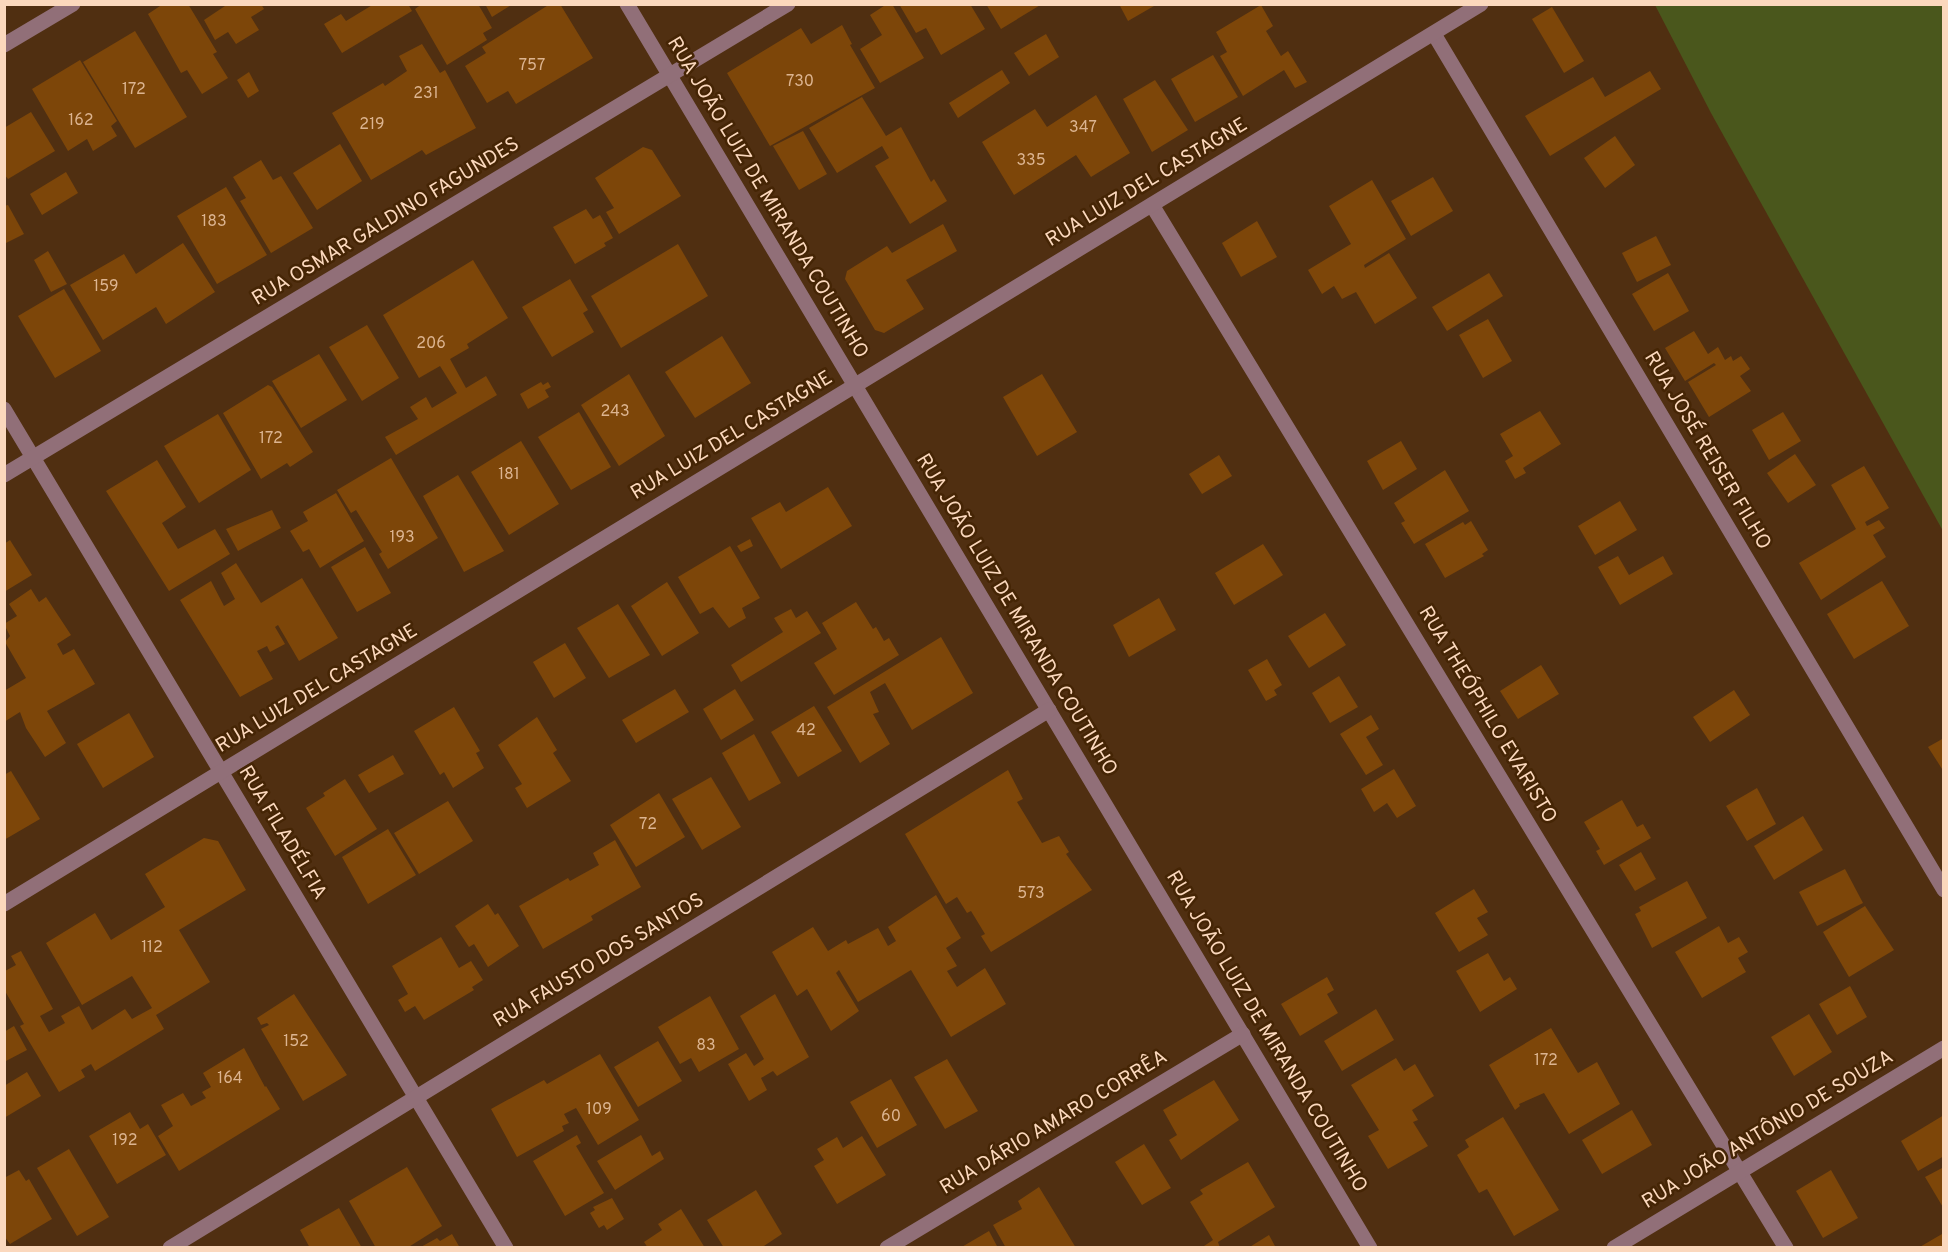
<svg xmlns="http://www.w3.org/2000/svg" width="1948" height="1252" viewBox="0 0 1948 1252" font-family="Overpass,sans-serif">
  <rect width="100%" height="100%" fill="#502f11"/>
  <path fill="#4a571c" d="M1655 5H1943V531L1711 113Z"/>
  <g fill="#7d4609">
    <path d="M163 4H188L217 52 213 54 228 78 202 94 187 70 181 73 148 14Z"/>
    <path d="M228 4H261L264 9 251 17 259 30 236 44 228 32 215 40 204 20Z"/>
    <path d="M374 4H408L412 11 342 53 324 24 341 14 346 21Z"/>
    <path d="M422 4H478L492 28 483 33 487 40 447 65 415 9Z"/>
    <path d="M485 4H513L492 17Z"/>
    <path d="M550 4H560L593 58 516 104 508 91 487 103 465 66 486 53 482 47Z"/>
    <path d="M887 4H892L924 58 880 83 860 49 882 35 870 15Z"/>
    <path d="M899 4H970L985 29 941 55 926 28 916 33Z"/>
    <path d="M986 4H1042L1001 29Z"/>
    <path d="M1119 4H1152L1154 6 1128 21Z"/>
    <path d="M1261 5 1273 26 1266 31 1281 56 1288 51 1307 82 1295 88 1284 70 1243 96 1220 56 1227 52 1216 32Z"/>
    <path d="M1552 7 1584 61 1564 73 1532 19Z"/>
    <path d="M842 25 852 44 850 45 875 88 770 146 727 73 801 28 811 44Z"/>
    <path d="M135 31 187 117 135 148 83 62Z"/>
    <path d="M1046 34 1059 57 1029 76 1014 53Z"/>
    <path d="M422 44 440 73 445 70 476 128 426 155 422 150 371 180 332 113 383 83 385 86 407 71 399 56Z"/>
    <path d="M1213 55 1238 97 1195 122 1171 79Z"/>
    <path d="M80 60 117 121 111 126 117 136 93 151 87 139 68 151 32 89Z"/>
    <path d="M1002 70 1010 83 958 118 949 103Z"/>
    <path d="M1650 71 1661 89 1550 156 1525 116 1593 77 1605 97Z"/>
    <path d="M249 72 259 91 248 98 237 80Z"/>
    <path d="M1155 80 1188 130 1152 152 1123 99Z"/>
    <path d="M1096 95 1130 153 1091 177 1076 155 1014 195 982 142 1035 109 1047 127Z"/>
    <path d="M862 97 886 136 901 127 931 182 934 179 947 201 910 224 875 166 889 158 882 146 837 173 809 128Z"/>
    <path d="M31 112 55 151 8 179 4 174V128Z"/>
    <path d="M803 131 827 174 799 190 773 146Z"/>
    <path d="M1615 136 1635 165 1605 188 1584 158Z"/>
    <path d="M340 144 362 181 317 210 293 173Z"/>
    <path d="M643 147 652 150 681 196 619 234 606 212 614 208 595 178Z"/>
    <path d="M261 160 273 180 281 176 313 228 271 253 240 201 246 198 233 177Z"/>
    <path d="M66 172 78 193 42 215 30 194Z"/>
    <path d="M1433 177 1453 211 1411 236 1391 201Z"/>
    <path d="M1372 180 1406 239 1364 265 1365 268 1389 253 1417 298 1375 324 1356 292 1342 299 1334 286 1322 294 1308 270 1351 244 1329 206Z"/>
    <path d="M226 187 267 255 217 284 177 216Z"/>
    <path d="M8 205 24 234 4 244V206Z"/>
    <path d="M586 209 593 219 600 215 613 238 604 243 606 246 575 264 553 227Z"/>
    <path d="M1257 221 1277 257 1241 277 1222 243Z"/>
    <path d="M943 224 957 251 906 280 924 309 884 333 875 330 845 279 847 271 887 246 892 253Z"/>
    <path d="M1656 236 1671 265 1637 282 1622 253Z"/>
    <path d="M183 243 215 292 166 324 156 307 103 340 70 285 124 254 136 274Z"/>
    <path d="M678 244 708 296 621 348 591 296Z"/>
    <path d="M48 251 67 284 51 292 34 260Z"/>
    <path d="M473 260 508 318 467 344 469 348 450 359 466 388 486 376 497 395 396 455 385 437 418 419 410 407 426 397 432 408 457 393 440 366 419 378 383 315Z"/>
    <path d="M1489 273 1503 296 1447 331 1432 307Z"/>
    <path d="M1668 273 1689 311 1654 331 1632 294Z"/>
    <path d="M570 279 588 310 583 313 594 332 552 357 522 307Z"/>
    <path d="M64 289 101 351 55 378 18 316Z"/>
    <path d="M1488 319 1512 361 1483 378 1459 335Z"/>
    <path d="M367 325 399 378 362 401 329 347Z"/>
    <path d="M1694 331 1708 354 1718 347 1725 360 1731 356 1733 361 1741 356 1750 369 1740 376 1751 391 1709 417 1688 382 1716 365 1714 363 1685 381 1665 348Z"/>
    <path d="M722 336 751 383 695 418 665 372Z"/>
    <path d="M319 354 347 400 301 428 272 381Z"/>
    <path d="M629 374 665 436 619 466 581 405Z"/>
    <path d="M1042 374 1077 432 1037 456 1003 397Z"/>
    <path d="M541 382 543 385 548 382 551 387 545 390 549 397 528 409 520 394Z"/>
    <path d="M268 385 272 387 313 452 290 467 287 463 261 479 223 413Z"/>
    <path d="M1540 411 1561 444 1523 468 1526 473 1515 479 1505 461 1513 456 1500 434Z"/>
    <path d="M579 412 611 467 571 490 538 437Z"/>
    <path d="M1783 412 1801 441 1769 460 1752 430Z"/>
    <path d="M218 414 251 470 199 503 164 446Z"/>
    <path d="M521 441 559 504 509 535 471 472Z"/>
    <path d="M1401 441 1417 469 1383 490 1367 461Z"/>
    <path d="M1795 454 1816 485 1788 503 1767 473Z"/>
    <path d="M1219 455 1232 476 1202 494 1189 474Z"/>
    <path d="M391 458 438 538 388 569 379 554 382 552 356 510 351 513 337 490Z"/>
    <path d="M157 460 186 507 162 523 178 549 215 529 230 554 169 591 106 491Z"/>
    <path d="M1864 466 1889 508 1865 522 1867 526 1879 520 1885 528 1873 535 1886 557 1821 600 1799 563 1856 529 1831 485Z"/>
    <path d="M1445 470 1469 511 1414 544 1401 523 1405 521 1394 503Z"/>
    <path d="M458 475 504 551 464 572 423 496Z"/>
    <path d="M828 487 852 526 781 569 751 518 780 502 786 512Z"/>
    <path d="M336 493 364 541 320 568 309 549 303 552 290 531 308 521 303 512Z"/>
    <path d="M1620 501 1637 530 1595 555 1578 526Z"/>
    <path d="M272 510 281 528 238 551 226 529Z"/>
    <path d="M1471 521 1488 550 1482 554 1484 556 1445 578 1425 544 1463 522 1465 525Z"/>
    <path d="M750 539 753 546 741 552 737 546Z"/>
    <path d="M10 540 32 575 4 592V544Z"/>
    <path d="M1263 544 1283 575 1234 605 1215 573Z"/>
    <path d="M730 546 760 598 742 608 746 618 729 628 713 607 700 614 678 577Z"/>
    <path d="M365 547 391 593 357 612 331 567Z"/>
    <path d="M1618 556 1629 575 1663 556 1673 574 1620 605 1598 567Z"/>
    <path d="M236 563 261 603 302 578 338 638 299 661 278 625 275 627 285 644 270 652 267 646 257 651 273 679 240 697 180 600 211 581 224 606 235 599 221 573Z"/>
    <path d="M1882 581 1909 626 1854 659 1827 614Z"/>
    <path d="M667 582 699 633 662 656 631 606Z"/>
    <path d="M31 589 39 602 46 597 71 635 57 644 63 655 74 649 95 684 47 711 66 743 45 757 26 728 20 712 4 722V691L26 678 5 642 10 636 4 624 17 616 9 604Z"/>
    <path d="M1159 598 1176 630 1129 657 1113 625Z"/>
    <path d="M856 602 873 629 876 627 884 641 889 638 899 655 834 695 814 663 837 649 822 623Z"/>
    <path d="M618 604 650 655 609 678 577 628Z"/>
    <path d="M791 609 796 618 807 611 821 633 741 682 731 665 783 632 774 618Z"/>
    <path d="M1325 613 1346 645 1309 668 1288 636Z"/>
    <path d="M941 637 973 693 912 730 885 683 870 692 879 712 873 714 890 744 860 763 827 707Z"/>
    <path d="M565 643 586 678 554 698 533 662Z"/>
    <path d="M1267 659 1282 685 1274 690 1277 695 1266 701 1248 670Z"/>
    <path d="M1541 665 1559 694 1518 719 1500 691Z"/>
    <path d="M1339 676 1358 707 1330 723 1312 693Z"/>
    <path d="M675 689 689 712 636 743 622 720Z"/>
    <path d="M735 689 754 720 721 740 703 709Z"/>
    <path d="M1734 690 1750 715 1710 742 1693 717Z"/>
    <path d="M814 706 842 751 798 777 771 732Z"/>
    <path d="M454 707 480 751 476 753 484 768 453 788 444 772 440 775 414 731Z"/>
    <path d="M129 713 154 757 103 788 77 744Z"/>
    <path d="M1371 715 1379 729 1366 737 1383 765 1366 775 1340 734Z"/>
    <path d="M537 717 557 750 553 753 571 781 527 808 515 788 522 784 498 745Z"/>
    <path d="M754 734 781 783 749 801 722 753Z"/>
    <path d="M1944 738V772L1928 747Z"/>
    <path d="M393 755 404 774 369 793 358 775Z"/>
    <path d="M1394 769 1416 806 1397 818 1387 803 1374 812 1361 789Z"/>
    <path d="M1008 770 1023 799 1017 802 1042 843 1059 836 1069 852 1066 854 1092 890 991 952 981 936 985 934 971 911 967 913 957 897 946 904 905 834Z"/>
    <path d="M11 771 40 819 4 840V775Z"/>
    <path d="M711 777 741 827 702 850 672 799Z"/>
    <path d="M345 779 377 829 335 856 306 808 325 796 323 793Z"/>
    <path d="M1757 788 1776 824 1747 841 1726 806Z"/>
    <path d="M659 793 685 837 636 867 610 825Z"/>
    <path d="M1622 800 1637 827 1643 824 1651 838 1604 865 1596 851 1600 849 1584 822Z"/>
    <path d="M448 801 473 841 419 874 394 833Z"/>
    <path d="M1803 816 1823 850 1774 880 1754 846Z"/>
    <path d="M388 829 416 875 368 904 342 857Z"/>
    <path d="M204 838 218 841 246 890 179 930 210 982 156 1015 164 1029 95 1071 91 1064 81 1070 85 1077 59 1092 20 1026 24 1024 5 991V971L16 965 11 956 21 951 53 1009 40 1016 49 1032 65 1023 61 1016 79 1006 92 1030 125 1009 132 1019 152 1008 132 976 82 1005 46 943 95 913 111 940 165 907 145 874Z"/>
    <path d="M615 840 641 887 591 916 593 920 543 949 519 906 568 878 570 881 599 865 593 853Z"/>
    <path d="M1641 852 1656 879 1635 891 1619 865Z"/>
    <path d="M1845 869 1863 903 1817 926 1799 892Z"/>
    <path d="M1687 881 1707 918 1652 948 1635 914 1641 911 1639 907Z"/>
    <path d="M1474 889 1488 912 1477 918 1488 935 1459 952 1435 913Z"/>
    <path d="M936 895 961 938 946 948 957 966 947 971 957 987 985 968 1006 1004 951 1037 911 970 858 1002 839 970 836 973 859 1011 831 1031 807 989 797 996 772 952 813 927 828 951 846 940 848 944 878 928 888 946 896 941 888 927Z"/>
    <path d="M488 904 495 915 498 913 519 946 488 967 474 944 469 947 455 926Z"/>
    <path d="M1865 906 1894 950 1849 977 1823 932Z"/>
    <path d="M1719 926 1728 943 1739 937 1748 952 1738 958 1746 972 1702 998 1675 952Z"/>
    <path d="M441 937 459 968 471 961 483 980 472 987 474 990 424 1020 415 1006 405 1012 398 1000 408 994 392 966Z"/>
    <path d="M1488 953 1504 981 1510 977 1517 989 1480 1012 1456 971Z"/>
    <path d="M1327 977 1334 990 1327 994 1338 1013 1300 1036 1281 1004Z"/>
    <path d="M1850 986 1867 1017 1837 1035 1819 1004Z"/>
    <path d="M294 994 347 1075 303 1101 261 1029 269 1025 267 1023 261 1025 257 1018Z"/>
    <path d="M775 994 809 1057 777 1076 773 1071 761 1078 767 1090 749 1101 728 1064 746 1053 754 1066 764 1059 740 1016Z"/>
    <path d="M710 996 739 1049 699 1072 691 1058 680 1064 658 1027Z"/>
    <path d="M1376 1009 1394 1040 1342 1071 1324 1041Z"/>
    <path d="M1809 1014 1832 1052 1794 1076 1771 1037Z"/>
    <path d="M14 1026 27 1050 4 1062V1032Z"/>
    <path d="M1551 1028 1578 1073 1597 1062 1620 1104 1569 1134 1544 1093 1519 1104 1520 1106 1515 1110 1489 1065Z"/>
    <path d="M658 1041 682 1081 638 1107 614 1067Z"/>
    <path d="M244 1048 265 1087 266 1086 280 1109 179 1171 158 1136 173 1126 161 1105 183 1093 191 1106 206 1098 202 1092 211 1087 203 1073Z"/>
    <path d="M600 1054 639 1120 598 1145 576 1108 564 1114 569 1123 562 1126 564 1131 517 1157 491 1109 544 1080 547 1084Z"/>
    <path d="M1396 1058 1404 1071 1415 1064 1434 1096 1412 1110 1418 1120 1413 1122 1428 1146 1388 1169 1368 1136 1379 1130 1351 1085Z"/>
    <path d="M947 1059 978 1111 945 1129 914 1077Z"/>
    <path d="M27 1072 41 1096 4 1118V1086Z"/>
    <path d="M891 1079 917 1125 877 1148 850 1102Z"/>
    <path d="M1214 1080 1239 1120 1181 1160 1169 1140 1177 1135 1163 1110Z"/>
    <path d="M1632 1110 1652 1145 1602 1174 1582 1140Z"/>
    <path d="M130 1112 140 1129 148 1124 166 1155 117 1184 89 1136Z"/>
    <path d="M1944 1115V1156L1918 1171 1901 1141Z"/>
    <path d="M1503 1117 1559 1210 1514 1236 1487 1189 1479 1193 1457 1155 1469 1147 1465 1140Z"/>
    <path d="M577 1135 581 1143 576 1146 604 1193 565 1216 533 1161Z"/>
    <path d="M641 1135 652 1156 660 1151 664 1159 615 1190 597 1161Z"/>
    <path d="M862 1136 886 1175 837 1204 814 1166 824 1160 817 1149 837 1137 843 1148Z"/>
    <path d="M1144 1144 1171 1188 1142 1205 1115 1162Z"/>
    <path d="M69 1149 109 1217 77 1236 37 1168Z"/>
    <path d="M1248 1162 1275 1207 1218 1242 1220 1248H1201L1213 1240 1190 1202 1203 1194 1200 1190Z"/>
    <path d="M407 1167 442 1226 407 1248H376L349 1201Z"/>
    <path d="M1944 1167V1209L1925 1177Z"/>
    <path d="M19 1170 26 1181 29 1179 52 1219 10 1244 4 1236V1178Z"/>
    <path d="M1831 1170 1858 1218 1823 1238 1796 1191Z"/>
    <path d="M1039 1187 1076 1248H1006L993 1225 1022 1209 1018 1201Z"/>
    <path d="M756 1190 782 1234 761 1248H724L707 1220Z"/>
    <path d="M612 1198 624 1219 607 1230 604 1225 599 1228 590 1213 595 1210 593 1207Z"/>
    <path d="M339 1208 362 1248H310L300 1230Z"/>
    <path d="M681 1209 705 1248H648L644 1242 662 1230 658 1224Z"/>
    <path d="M989 1231 998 1248H960Z"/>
    <path d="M452 1234 460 1248H419L437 1238 440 1241Z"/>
    <path d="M1942 1234 1944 1248H1918Z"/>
    <path d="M1269 1235 1276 1248H1248Z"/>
  </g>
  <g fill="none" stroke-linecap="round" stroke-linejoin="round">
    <g stroke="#916f78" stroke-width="15">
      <path d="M627 4 1370 1248"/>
      <path d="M1434 34 1944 890"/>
      <path d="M4 45 73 4"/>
      <path d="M1152 205 1786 1248"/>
      <path d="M4 409 506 1248"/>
      <path d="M4 475 788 4"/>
      <path d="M4 904 1481 4"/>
      <path d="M170 1248 1049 710"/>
      <path d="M887 1248 1243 1034"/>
      <path d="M1614 1248 1944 1048"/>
    </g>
  </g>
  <g text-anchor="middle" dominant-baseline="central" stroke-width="5" stroke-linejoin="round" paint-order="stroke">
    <g font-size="16" fill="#dcb490">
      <text x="532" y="66">757</text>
      <text x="800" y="82">730</text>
      <text x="134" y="90">172</text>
      <text x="426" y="94">231</text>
      <text x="81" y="121">162</text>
      <text x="372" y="125">219</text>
      <text x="1083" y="128">347</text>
      <text x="1031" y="161">335</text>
      <text x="214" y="222">183</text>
      <text x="106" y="287">159</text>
      <text x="431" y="344">206</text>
      <text x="615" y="412">243</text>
      <text x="271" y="439">172</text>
      <text x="509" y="475">181</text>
      <text x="402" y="538">193</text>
      <text x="806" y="731">42</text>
      <text x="648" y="825">72</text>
      <text x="1031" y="894">573</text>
      <text x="152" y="948">112</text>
      <text x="296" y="1042">152</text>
      <text x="706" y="1046">83</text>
      <text x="1546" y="1061">172</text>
      <text x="230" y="1079">164</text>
      <text x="599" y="1110">109</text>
      <text x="891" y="1117">60</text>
      <text x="125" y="1141">192</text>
    </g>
    <g font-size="20" fill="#fbd8bd" stroke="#452505">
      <text transform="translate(1147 183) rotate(-31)">RUA LUIZ DEL CASTAGNE</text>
      <text transform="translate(767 198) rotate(59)">RUA JOÃO LUIZ DE MIRANDA COUTINHO</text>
      <text transform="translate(386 222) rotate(-31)">RUA OSMAR GALDINO FAGUNDES</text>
      <text transform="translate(732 436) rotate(-31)">RUA LUIZ DEL CASTAGNE</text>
      <text transform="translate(1707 451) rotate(59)">RUA JOSÉ REISER FILHO</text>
      <text transform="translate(1016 615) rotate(59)">RUA JOÃO LUIZ DE MIRANDA COUTINHO</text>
      <text transform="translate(317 689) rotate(-31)">RUA LUIZ DEL CASTAGNE</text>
      <text transform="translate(1487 715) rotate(59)">RUA THEÓPHILO EVARISTO</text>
      <text transform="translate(282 833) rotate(59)">RUA FILADÉLFIA</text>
      <text transform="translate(599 961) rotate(-31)">RUA FAUSTO DOS SANTOS</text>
      <text transform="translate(1266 1032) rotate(59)">RUA JOÃO LUIZ DE MIRANDA COUTINHO</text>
      <text transform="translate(1054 1123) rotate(-31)">RUA DÁRIO AMARO CORRÊA</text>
      <text transform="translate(1768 1130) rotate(-31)">RUA JOÃO ANTÔNIO DE SOUZA</text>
    </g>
  </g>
  <rect width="1948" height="1252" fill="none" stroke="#fbd8bd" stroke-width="12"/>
</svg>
